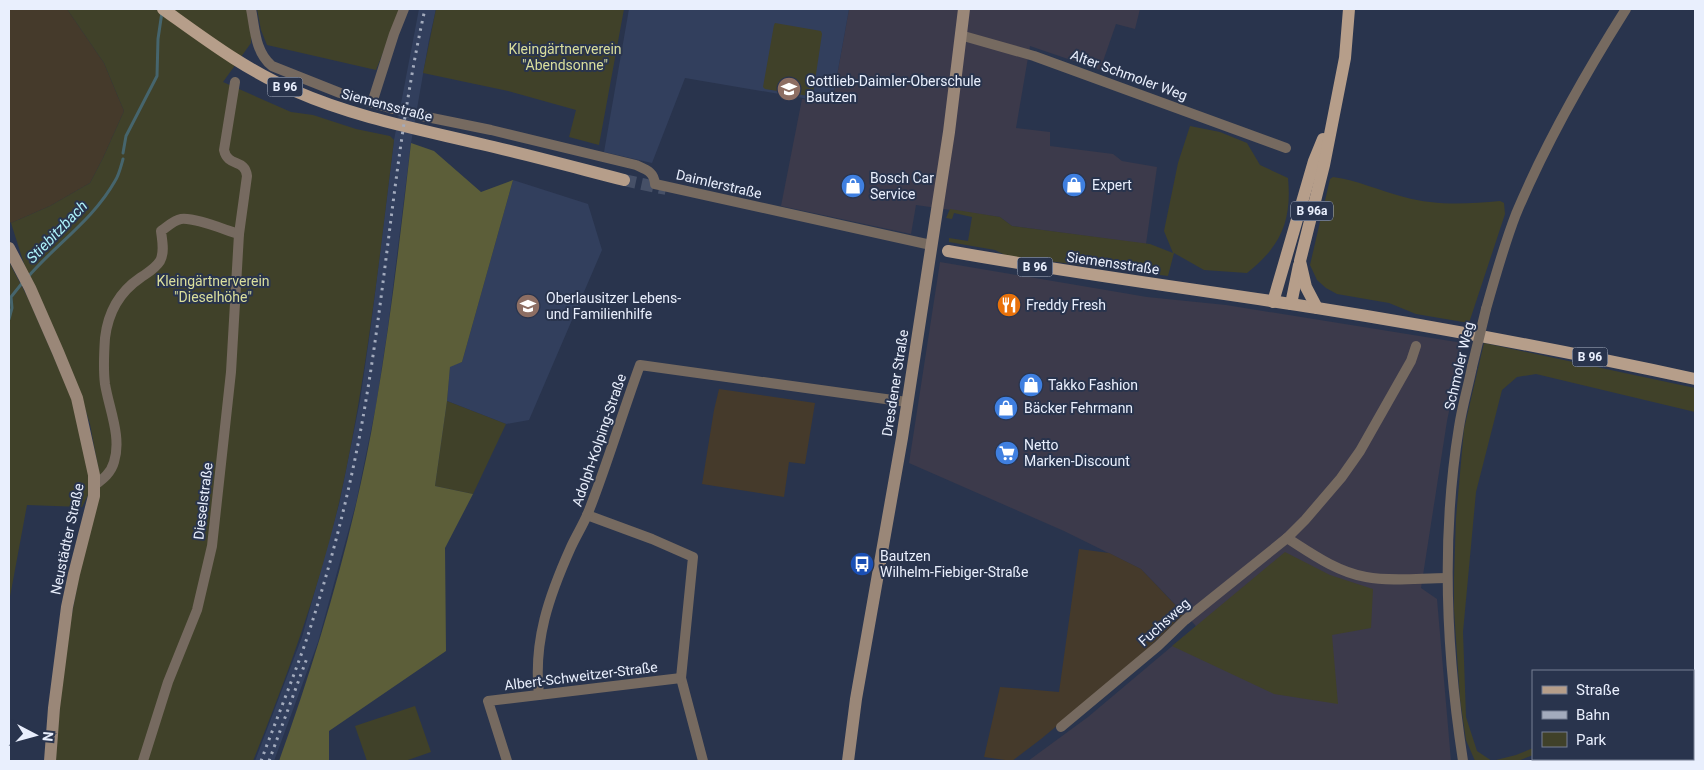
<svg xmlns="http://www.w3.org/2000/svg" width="1704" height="770" viewBox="0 0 1704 770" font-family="Roboto,sans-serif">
  <rect width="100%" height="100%" fill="#29344d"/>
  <g fill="#3c3a4b">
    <path d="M849 9H1140L1135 29 1116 24 1100 70 1030 46 1016 128 1050 132V146L1113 154 1122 161 1157 167 1146 244 1012 226 1000 217 916 205 911 234 781 206 802 99 832 103Z"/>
    <path d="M940 262 1147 297 1226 305 1463 343 1447 421 1421 588 1437 599 1451 761H1028L1088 717 1196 626 1141 569 1064 531 909 463Z"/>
  </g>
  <g fill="#453a2b">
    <path d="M9 9H67L104 63 124 111 103 158 90 183 50 206 11 223 9 221Z"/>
    <path d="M719 389 815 403 805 464 789 462 784 497 702 484 714 410Z"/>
    <path d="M1079 549 1109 553 1141 569 1184 614 1136 660 1041 739 1012 761 984 757 1000 687 1059 692Z"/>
  </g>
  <g fill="#323f5d">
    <path d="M419 9H436L429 40 411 143 388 327 376 406 356 503 318 642 274 761H255L302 637 339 504 360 401 371 325 394 140Z"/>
    <path d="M629 9H849L832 103 685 78 652 163 604 152Z"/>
    <path d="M513 180 588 204 602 250 529 420 506 424 447 401 450 366 462 362Z"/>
  </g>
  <g fill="#404129">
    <path d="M67 9H247L251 22V43L223 82 291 112 313 115 356 129 390 136 394 140C379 262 366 383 339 503 318 592 287 677 253 761H55L61 693 70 624 99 472 90 424 81 396 26 270 11 223 50 206 90 183 103 158 124 111 104 63Z"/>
    <path d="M257 9H401L376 70 267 45 261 30Z"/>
    <path d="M436 9H624L599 145 569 137 576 110 508 91 423 73Z"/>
    <path d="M775 23 821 31 822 34 813 94 809 96 765 89 763 87 774 25Z"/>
    <path d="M1190 126 1220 132 1247 143 1260 165 1288 178C1292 221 1281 246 1247 273L1204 270 1174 253 1168 276 1007 256 995 250 949 242V238L968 241 972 217 954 213 952 219 946 218 950 209 1000 217 1012 226 1150 244 1173 253 1164 231 1178 163Z"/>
    <path d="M1333 177C1357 180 1380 191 1404 197 1436 206 1468 204 1500 201L1504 203 1505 214 1469 323 1416 314 1389 303 1337 294 1326 288 1317 280 1310 265 1330 179Z"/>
    <path d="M9 262 28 298 73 401 89 463 88 495 82 507 27 505 9 602Z"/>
    <path d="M1484 343 1695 388V412L1536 374 1517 377 1502 390 1476 492 1463 632 1466 717 1477 751 1492 761 1516 755 1533 748V755L1518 761H1475L1466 740 1460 699 1454 609V577L1456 518 1464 429Z"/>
    <path d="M447 401 506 424 473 494 435 486Z"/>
    <path d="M1285 552 1330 575 1373 589 1371 628 1332 635 1338 704 1274 694 1172 646Z"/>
    <path d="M415 706 431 752 405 761H367L355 726Z"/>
  </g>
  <path fill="#5c5e39" d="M411 143 434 151 481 192 513 180 462 362 450 367 447 401 435 486 473 494 445 548 446 651 329 731V761H279C320 647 356 525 376 405 391 318 401 230 411 143Z"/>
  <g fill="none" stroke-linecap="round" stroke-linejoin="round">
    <g stroke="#46656d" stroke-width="3">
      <path d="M123 153 126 136 157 76 158 39 162 12"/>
      <path d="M27 278C56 244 93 220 115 181 119 175 121 166 123 159"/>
      <path d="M9 319 12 308 11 297 23 282"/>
    </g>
    <path stroke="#465067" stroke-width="10" stroke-dasharray="10 5" stroke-linecap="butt" d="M393 109 422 116"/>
    <path stroke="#465067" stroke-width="12" stroke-dasharray="12 6" stroke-linecap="butt" d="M624 180 666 189"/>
    <g stroke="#766a60" stroke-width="10">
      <path d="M251 9C255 29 255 52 272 66L340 93 393 109"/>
      <path d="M960 35 1034 56 1286 148"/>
      <path d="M372 103 394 34 404 9"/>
      <path d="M422 116 491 130 636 165C647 170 654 172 655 184L931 245"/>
      <path d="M1486 309C1495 277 1504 245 1516 214 1546 142 1585 74 1626 9"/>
      <path d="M95 485C103 479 111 473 114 462 122 437 109 409 105 384 103 369 104 353 105 338 108 313 118 293 140 278 147 273 155 269 160 261 165 252 162 240 161 231 167 227 174 220 181 219 194 217 225 230 239 234"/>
      <path d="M587 515 652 539 693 557 681 678 703 761"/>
      <path d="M1287 538C1312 554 1337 572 1366 577 1391 582 1421 578 1447 578"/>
      <path d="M539 695C533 641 549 596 571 547 576 536 583 525 588 513 607 465 622 414 640 365L907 402"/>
      <path d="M1061 727 1158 646 1185 620 1287 538 1305 520 1341 478 1360 451 1411 361 1416 346"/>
      <path d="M143 761 168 682 197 610 212 546 231 372 239 234 247 176C245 158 228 168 224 150L235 82"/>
      <path d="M507 761 488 701 681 678"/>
      <path d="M1463 761C1446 651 1441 537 1459 427 1462 407 1468 387 1472 367"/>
    </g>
    <g stroke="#9a8778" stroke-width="12">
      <path d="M9 248 30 288 58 352 77 398 94 475V496L74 574 67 607 54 708 50 761"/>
      <path d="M1693 689 1695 688"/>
      <path d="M848 761 856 699 902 438 949 132 964 9"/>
      <path d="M1539 761 1545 759"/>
    </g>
    <g stroke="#b69e8a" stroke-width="12">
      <path d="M163 9C205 39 247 71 295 91 354 117 418 129 481 144 529 155 577 168 624 180"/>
      <path d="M948 251C1071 273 1194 289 1317 308 1444 328 1570 352 1695 379"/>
      <path d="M1273 302 1314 161 1323 139"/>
      <path d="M1291 304 1299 265"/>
      <path d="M1317 308 1306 287 1300 261 1324 165 1345 58 1349 9"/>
    </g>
    <g stroke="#a3abbd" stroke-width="3" stroke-dasharray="2.5 5" stroke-linecap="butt">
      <path d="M261 761C276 720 293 679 307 638 332 562 353 479 366 400 388 270 396 138 425 9"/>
      <path d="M269 761 307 658"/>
    </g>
    <path stroke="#766a60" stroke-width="10" d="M1472 367 1486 309"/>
  </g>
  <defs>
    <g id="school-disc" transform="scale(1.25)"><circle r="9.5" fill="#8d6e63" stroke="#29344d"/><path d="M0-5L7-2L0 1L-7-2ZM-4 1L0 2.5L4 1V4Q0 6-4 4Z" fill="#fff"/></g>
    <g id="shop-disc" transform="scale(1.25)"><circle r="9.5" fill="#3f7fe0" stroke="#29344d"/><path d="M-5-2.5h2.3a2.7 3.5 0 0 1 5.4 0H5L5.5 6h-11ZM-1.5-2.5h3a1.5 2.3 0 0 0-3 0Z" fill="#fff"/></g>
    <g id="restaurant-disc" transform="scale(1.25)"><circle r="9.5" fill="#e8710a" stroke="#29344d"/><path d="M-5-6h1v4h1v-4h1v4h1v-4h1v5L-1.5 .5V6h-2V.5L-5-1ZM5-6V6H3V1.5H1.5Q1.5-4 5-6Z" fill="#fff"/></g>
    <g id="supermarket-disc" transform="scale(1.25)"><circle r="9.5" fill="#3f7fe0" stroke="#29344d"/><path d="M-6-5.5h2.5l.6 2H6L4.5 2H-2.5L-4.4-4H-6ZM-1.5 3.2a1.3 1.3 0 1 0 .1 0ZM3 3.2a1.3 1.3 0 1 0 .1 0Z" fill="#fff"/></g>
    <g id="bus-disc" transform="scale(1.25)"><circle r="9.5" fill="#1a4fb4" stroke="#29344d"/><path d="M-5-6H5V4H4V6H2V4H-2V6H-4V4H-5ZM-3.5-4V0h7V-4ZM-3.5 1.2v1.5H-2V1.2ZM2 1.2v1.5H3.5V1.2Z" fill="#fff"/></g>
  </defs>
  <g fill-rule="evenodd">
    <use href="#school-disc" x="789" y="89"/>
    <use href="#shop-disc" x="1074" y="185"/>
    <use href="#shop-disc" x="853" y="186"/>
    <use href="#restaurant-disc" x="1009" y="305"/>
    <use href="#school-disc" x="528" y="306"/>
    <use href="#shop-disc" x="1031" y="385"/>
    <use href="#shop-disc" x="1006" y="408"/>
    <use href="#supermarket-disc" x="1007" y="453"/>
    <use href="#bus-disc" x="862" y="564"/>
  </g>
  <g text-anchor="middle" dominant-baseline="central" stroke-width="4" stroke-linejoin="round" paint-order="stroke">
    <g fill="#29344d" stroke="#afb7c8" stroke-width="1">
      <rect x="267.5" y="77.5" width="35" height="19" rx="4"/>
      <rect x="1291" y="201.5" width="42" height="19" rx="4"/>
      <rect x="1017.5" y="257.5" width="35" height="19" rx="4"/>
      <rect x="1572.5" y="347.5" width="35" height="19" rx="4"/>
    </g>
    <g font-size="12" font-weight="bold" fill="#e9effd">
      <text x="285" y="87">B 96</text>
      <text x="1312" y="211">B 96a</text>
      <text x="1035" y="267">B 96</text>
      <text x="1590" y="357">B 96</text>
    </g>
    <g font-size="14" fill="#dade9c" stroke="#29344d">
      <text x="565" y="49">Kleingärtnerverein<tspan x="565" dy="16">"Abendsonne"</tspan></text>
      <text x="213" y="281">Kleingärtnerverein<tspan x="213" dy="16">"Dieselhöhe"</tspan></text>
    </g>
    <g font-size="14" fill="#e9effd" stroke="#29344d">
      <text transform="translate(1129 75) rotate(20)">Alter Schmoler Weg</text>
      <text transform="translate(387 105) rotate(15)">Siemensstraße</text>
      <text transform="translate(719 184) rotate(13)">Daimlerstraße</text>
      <text transform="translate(1113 263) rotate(8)">Siemensstraße</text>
      <text transform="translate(1459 366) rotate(-77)">Schmoler Weg</text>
      <text transform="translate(895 383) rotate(-81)">Dresdener Straße</text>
      <text transform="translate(599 440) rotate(-71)">Adolph-Kolping-Straße</text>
      <text transform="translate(203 501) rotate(-83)">Dieselstraße</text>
      <text transform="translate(67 539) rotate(-78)">Neustädter Straße</text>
      <text transform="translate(1164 622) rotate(-42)">Fuchsweg</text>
      <text transform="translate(581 676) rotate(-7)">Albert-Schweitzer-Straße</text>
    </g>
    <g font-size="14" fill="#e9effd" stroke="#29344d" text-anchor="start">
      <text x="806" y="81">Gottlieb-Daimler-Oberschule<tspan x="806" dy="16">Bautzen</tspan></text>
      <text x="870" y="178">Bosch Car<tspan x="870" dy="16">Service</tspan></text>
      <text x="1092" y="185">Expert</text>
      <text x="546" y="298">Oberlausitzer Lebens-<tspan x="546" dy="16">und Familienhilfe</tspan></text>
      <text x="1026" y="305">Freddy Fresh</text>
      <text x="1048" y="385">Takko Fashion</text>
      <text x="1024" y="408">Bäcker Fehrmann</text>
      <text x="1024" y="445">Netto<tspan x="1024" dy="16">Marken-Discount</tspan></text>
      <text x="880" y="556">Bautzen<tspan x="880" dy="16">Wilhelm-Fiebiger-Straße</tspan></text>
    </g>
    <g font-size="15" font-style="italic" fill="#adf1fa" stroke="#29344d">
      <text transform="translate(57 232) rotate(-46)">Stiebitzbach</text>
    </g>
  </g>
  <rect width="1704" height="770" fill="none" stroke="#e9effd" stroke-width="20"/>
  <rect x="1532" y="670" width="162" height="90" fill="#29344d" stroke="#767f93"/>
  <rect x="1542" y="686" width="25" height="8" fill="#b69e8a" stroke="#767f93"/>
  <text x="1576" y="695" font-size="15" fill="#e9effd">Straße</text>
  <rect x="1542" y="711" width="25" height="8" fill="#a3abbd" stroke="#767f93"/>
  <text x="1576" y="720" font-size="15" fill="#e9effd">Bahn</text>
  <rect x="1542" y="732" width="25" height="15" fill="#404129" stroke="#767f93"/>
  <text x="1576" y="745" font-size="15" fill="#e9effd">Park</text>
  <g transform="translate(35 735) rotate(96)" stroke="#29344d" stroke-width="4" paint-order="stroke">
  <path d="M0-4L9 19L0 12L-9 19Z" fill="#e9effd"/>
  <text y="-8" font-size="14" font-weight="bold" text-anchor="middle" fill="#e9effd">N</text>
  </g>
</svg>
